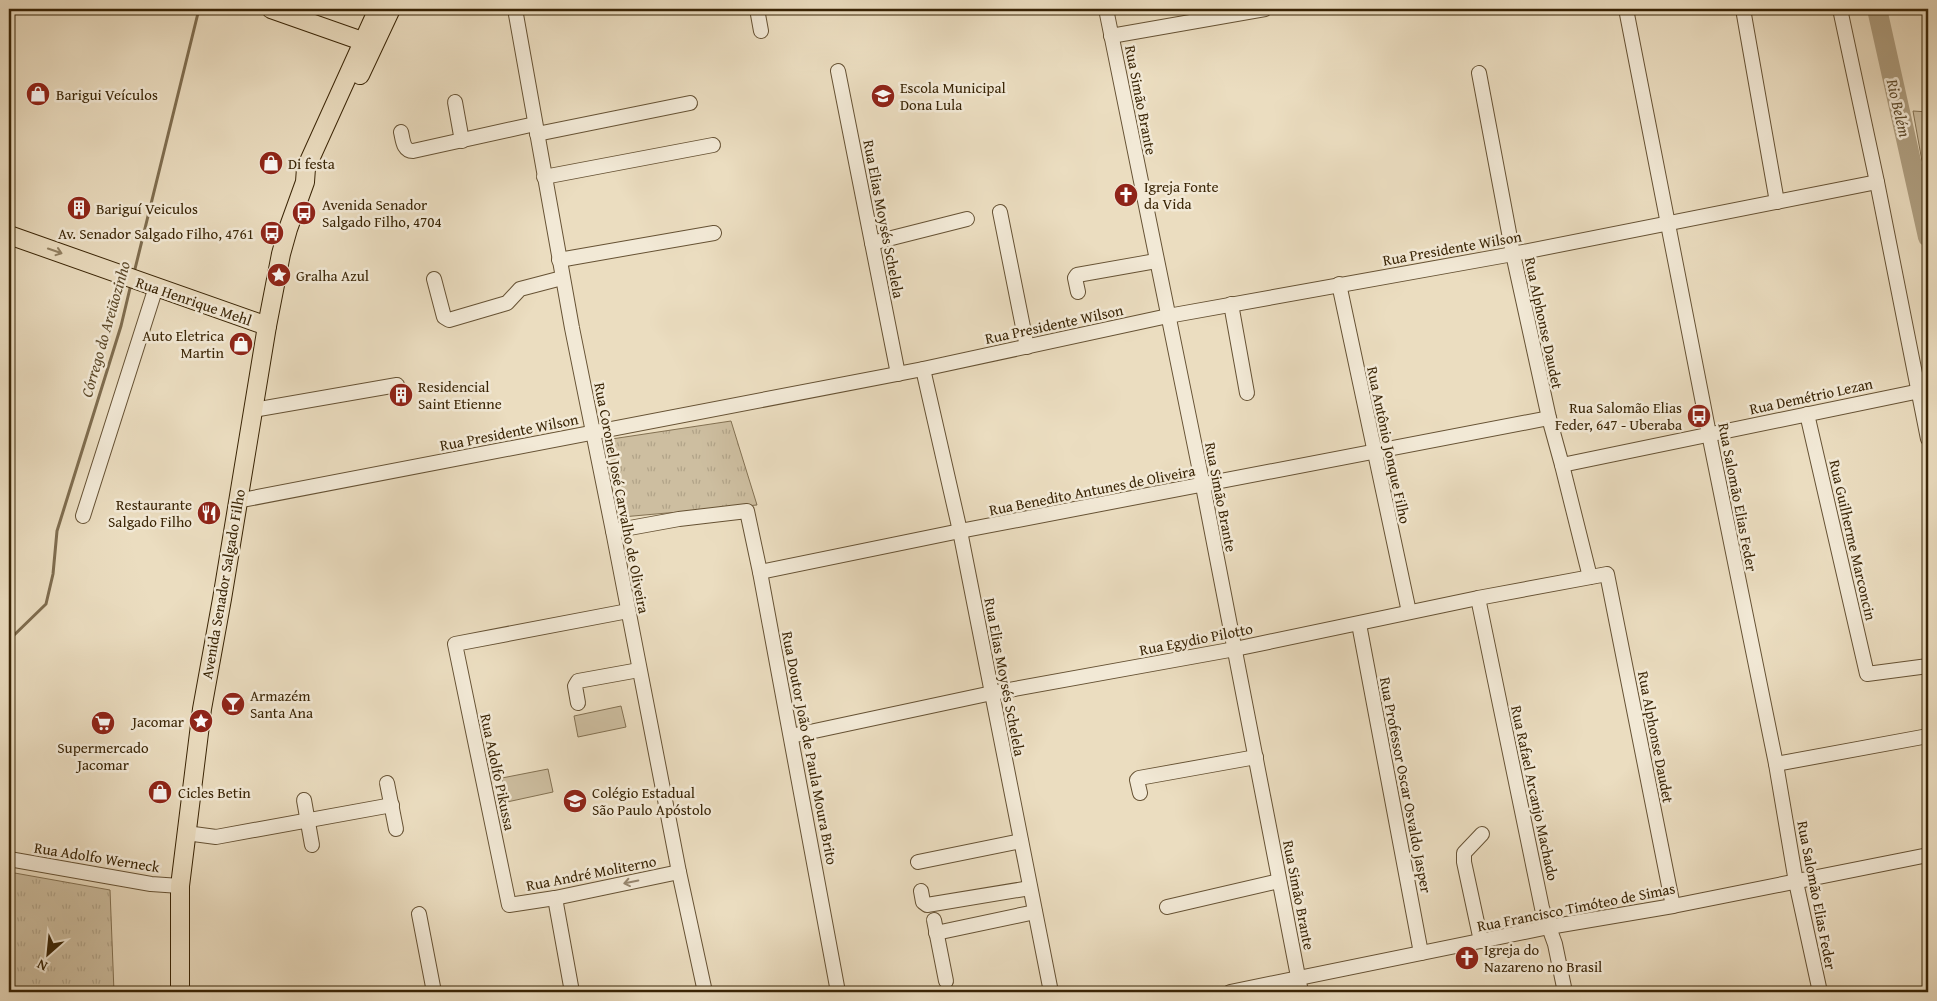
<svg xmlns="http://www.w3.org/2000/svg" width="1937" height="1001" viewBox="0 0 1937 1001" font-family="'Gentium Book Plus',serif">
  <defs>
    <pattern id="grass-tufts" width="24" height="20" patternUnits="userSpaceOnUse" patternTransform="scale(1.25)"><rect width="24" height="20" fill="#cdbea0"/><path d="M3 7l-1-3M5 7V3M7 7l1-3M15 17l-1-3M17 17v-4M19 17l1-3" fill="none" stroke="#b1a388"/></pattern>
  </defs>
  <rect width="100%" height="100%" fill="#ebddc0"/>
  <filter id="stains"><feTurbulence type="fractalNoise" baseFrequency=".004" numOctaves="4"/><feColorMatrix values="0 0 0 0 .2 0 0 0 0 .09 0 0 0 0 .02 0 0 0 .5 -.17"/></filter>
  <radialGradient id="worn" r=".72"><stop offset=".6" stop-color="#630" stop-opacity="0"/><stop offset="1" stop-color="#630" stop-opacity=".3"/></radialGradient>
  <g fill="url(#grass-tufts)" stroke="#837152">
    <path d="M731 421 757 505 622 517 605 440Z"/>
    <path d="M9 872 110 890 114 992H13L9 961Z"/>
  </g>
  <g fill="#cdbea0" stroke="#837152">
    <path d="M1913 111 1928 112V195Z"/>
    <path d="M621 706 626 727 578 737 574 716Z"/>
    <path d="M548 769 553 792 507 802 502 778Z"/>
  </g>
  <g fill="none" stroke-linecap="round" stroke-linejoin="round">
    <g stroke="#7f6d4f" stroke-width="3">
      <path d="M134 273 199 9"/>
      <path d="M9 640 46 604 53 574 57 531 121 326 131 284"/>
    </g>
    <path stroke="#ae9e80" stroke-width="20" d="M1877 9 1928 237"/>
    <g stroke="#665234" stroke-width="16">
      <g id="minor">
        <path d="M515 9 572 328 613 531 679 872 705 992"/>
        <path d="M757 9 761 31"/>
        <path d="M1106 9 1203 486 1301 992"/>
        <path d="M1626 9 1709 434 1776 764 1796 882 1820 992"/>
        <path d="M1743 9 1777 202"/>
        <path d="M1840 9 1877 182 1928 439"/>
        <path d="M1111 36 1265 9"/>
        <path d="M838 71 898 374"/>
        <path d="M1479 73 1513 254 1549 418 1562 465 1590 577"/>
        <path d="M455 102 462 141"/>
        <path d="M401 132C403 140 403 151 413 151L535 124"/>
        <path d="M537 134 690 103"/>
        <path d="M544 177 713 145"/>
        <path d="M1000 212 1027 347"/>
        <path d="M872 243 967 219"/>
        <path d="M559 260 714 233"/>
        <path d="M434 279 444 317 449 320 507 303 520 289 562 278"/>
        <path d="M1339 284 1409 612"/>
        <path d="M1078 292 1075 278 1077 275 1156 261"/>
        <path d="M1231 304 1247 393"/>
        <path d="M923 369 960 531 1051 992"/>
        <path d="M253 410 397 385"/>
        <path d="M1807 414 1867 674 1928 666"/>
        <path d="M1562 465 1920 391"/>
        <path d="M237 501 923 369 1168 316 1513 254 1877 182"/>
        <path d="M83 516 156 287"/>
        <path d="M613 531 679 519 747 511 760 572 838 992"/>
        <path d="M760 572 960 531 1549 418"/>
        <path d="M1478 598 1542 908 1555 944 1565 992"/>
        <path d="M628 611 455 644 509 905 555 898 679 872"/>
        <path d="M1359 624 1421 953"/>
        <path d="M578 703 575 686 578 681 639 670"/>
        <path d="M791 736 992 693 1235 649 1478 598 1607 574 1673 906"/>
        <path d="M1776 764 1928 736"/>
        <path d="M387 783 396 829"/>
        <path d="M1140 793 1137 780 1139 778 1256 757"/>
        <path d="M304 800 312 845"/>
        <path d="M186 833 216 837 392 805"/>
        <path d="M9 859 151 884 180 886"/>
        <path d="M918 862 1021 841"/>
        <path d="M921 891 923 902 927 905 1030 888"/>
        <path d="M555 898 572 992"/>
        <path d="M1167 907 1279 881"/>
        <path d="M419 914 434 992"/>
        <path d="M934 920 946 981"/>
        <path d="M936 933 1035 912"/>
        <path d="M1481 941 1464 862V853L1482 834"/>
        <path d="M1230 992 1549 927 1673 906 1928 855"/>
      </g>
    </g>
    <g stroke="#392405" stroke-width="20">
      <g id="major">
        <path d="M271 9 362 41 369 49"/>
        <path d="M360 75 391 9"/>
        <path d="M9 235 267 326"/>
        <path d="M180 992V886L202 709 222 599 267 326 281 254 288 229 305 182 306 168 378 9"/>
      </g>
    </g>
    <use href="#minor" stroke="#f2e9d6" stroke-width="14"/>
    <use href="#major" stroke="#ebddc0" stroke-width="18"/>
  </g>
  <defs><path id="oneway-shaft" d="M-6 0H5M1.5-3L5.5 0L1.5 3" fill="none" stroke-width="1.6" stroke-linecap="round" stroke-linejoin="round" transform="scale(1.25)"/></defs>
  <use stroke="#928062" href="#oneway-shaft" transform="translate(55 251) rotate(19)"/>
  <use stroke="#96866e" href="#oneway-shaft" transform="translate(631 882) rotate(168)"/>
  <defs>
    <g id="shop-disc" transform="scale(1.25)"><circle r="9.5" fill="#8f2418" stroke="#f2e9d6"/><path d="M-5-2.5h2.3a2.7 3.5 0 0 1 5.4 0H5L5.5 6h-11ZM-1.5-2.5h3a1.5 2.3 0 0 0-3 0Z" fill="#fff"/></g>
    <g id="school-disc" transform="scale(1.25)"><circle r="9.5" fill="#8f2418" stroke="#f2e9d6"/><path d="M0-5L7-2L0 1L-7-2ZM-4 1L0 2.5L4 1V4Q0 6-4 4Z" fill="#fff"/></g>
    <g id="church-disc" transform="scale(1.25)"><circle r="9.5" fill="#8f2418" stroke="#f2e9d6"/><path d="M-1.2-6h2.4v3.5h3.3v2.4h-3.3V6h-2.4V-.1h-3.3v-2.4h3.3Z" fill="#fff"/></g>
    <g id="building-disc" transform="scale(1.25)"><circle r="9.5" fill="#8f2418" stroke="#f2e9d6"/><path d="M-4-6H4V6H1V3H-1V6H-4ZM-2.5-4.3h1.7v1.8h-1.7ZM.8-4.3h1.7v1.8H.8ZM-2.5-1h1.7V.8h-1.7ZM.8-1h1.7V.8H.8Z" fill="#fff"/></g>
    <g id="bus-disc" transform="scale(1.25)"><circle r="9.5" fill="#8f2418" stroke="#f2e9d6"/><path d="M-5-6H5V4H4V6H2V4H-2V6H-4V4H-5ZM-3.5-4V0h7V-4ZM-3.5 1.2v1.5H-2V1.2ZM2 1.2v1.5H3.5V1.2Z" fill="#fff"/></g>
    <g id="sight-disc" transform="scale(1.25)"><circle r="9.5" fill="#8f2418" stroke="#f2e9d6"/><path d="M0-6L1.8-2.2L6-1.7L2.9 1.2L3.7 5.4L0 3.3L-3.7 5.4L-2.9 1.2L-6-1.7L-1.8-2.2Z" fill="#fff"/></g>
    <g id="restaurant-disc" transform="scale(1.25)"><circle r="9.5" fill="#8f2418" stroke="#f2e9d6"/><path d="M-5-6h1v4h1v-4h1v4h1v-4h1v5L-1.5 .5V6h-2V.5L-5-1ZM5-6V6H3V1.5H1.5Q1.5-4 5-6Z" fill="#fff"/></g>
    <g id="bar-disc" transform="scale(1.25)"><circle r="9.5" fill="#8f2418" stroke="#f2e9d6"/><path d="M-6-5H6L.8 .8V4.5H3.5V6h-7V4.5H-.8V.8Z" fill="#fff"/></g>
    <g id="supermarket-disc" transform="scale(1.25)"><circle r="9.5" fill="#8f2418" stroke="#f2e9d6"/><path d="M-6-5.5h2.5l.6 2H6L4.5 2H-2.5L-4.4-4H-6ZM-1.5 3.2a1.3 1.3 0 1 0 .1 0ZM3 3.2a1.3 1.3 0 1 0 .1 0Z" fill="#fff"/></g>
  </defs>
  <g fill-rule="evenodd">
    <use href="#shop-disc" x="38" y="94"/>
    <use href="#school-disc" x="883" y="96"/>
    <use href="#shop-disc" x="271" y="163"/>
    <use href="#church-disc" x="1126" y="195"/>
    <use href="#building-disc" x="79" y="208"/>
    <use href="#bus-disc" x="304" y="213"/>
    <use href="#bus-disc" x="272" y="233"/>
    <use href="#sight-disc" x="279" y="275"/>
    <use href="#shop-disc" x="241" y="344"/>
    <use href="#building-disc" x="401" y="395"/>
    <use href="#bus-disc" x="1699" y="416"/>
    <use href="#restaurant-disc" x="209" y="513"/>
    <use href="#bar-disc" x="233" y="704"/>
    <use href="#sight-disc" x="201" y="721"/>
    <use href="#supermarket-disc" x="103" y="723"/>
    <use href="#shop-disc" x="160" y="792"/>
    <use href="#school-disc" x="575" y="801"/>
    <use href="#church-disc" x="1467" y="958"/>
  </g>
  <g text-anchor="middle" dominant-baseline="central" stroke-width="5" stroke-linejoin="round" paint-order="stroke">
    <g font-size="15" fill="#392405" stroke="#f2e9d6" text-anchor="start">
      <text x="900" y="87">Escola Municipal<tspan x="900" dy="17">Dona Lula</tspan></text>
      <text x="56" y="94">Barigui Veículos</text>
      <text x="288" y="163">Di festa</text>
      <text x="1144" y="186">Igreja Fonte<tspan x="1144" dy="17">da Vida</tspan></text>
      <text x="322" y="204">Avenida Senador<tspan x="322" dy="17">Salgado Filho, 4704</tspan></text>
      <text x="96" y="208">Bariguí Veiculos</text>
      <text x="254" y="233" text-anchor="end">Av. Senador Salgado Filho, 4761</text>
      <text x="296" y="275">Gralha Azul</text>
      <text x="224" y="335" text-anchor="end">Auto Eletrica<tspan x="224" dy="17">Martin</tspan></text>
      <text x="418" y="386">Residencial<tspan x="418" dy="17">Saint Etienne</tspan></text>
      <text x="1682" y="407" text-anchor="end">Rua Salomão Elias<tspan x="1682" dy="17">Feder, 647 - Uberaba</tspan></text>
      <text x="192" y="504" text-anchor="end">Restaurante<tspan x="192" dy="17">Salgado Filho</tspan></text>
      <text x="250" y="695">Armazém<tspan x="250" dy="17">Santa Ana</tspan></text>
      <text x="184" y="721" text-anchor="end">Jacomar</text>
      <text x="103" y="747" text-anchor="middle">Supermercado<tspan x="103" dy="17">Jacomar</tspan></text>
      <text x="178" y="792">Cicles Betin</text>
      <text x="592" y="792">Colégio Estadual<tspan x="592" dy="17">São Paulo Apóstolo</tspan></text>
      <text x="1484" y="949">Igreja do<tspan x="1484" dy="17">Nazareno no Brasil</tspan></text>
    </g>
    <g font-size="15" fill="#392405" stroke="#f2e9d6">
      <text transform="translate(1141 100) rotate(79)">Rua Simão Brante</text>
      <text transform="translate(884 219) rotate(79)">Rua Elias Moysés Schelela</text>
      <text transform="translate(1452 248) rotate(-10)">Rua Presidente Wilson</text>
      <text transform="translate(194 301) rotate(19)">Rua Henrique Mehl</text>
      <text transform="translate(1544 323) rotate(78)">Rua Alphonse Daudet</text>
      <text transform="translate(1054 324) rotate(-12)">Rua Presidente Wilson</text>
      <text transform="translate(1811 396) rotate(-12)">Rua Demétrio Lezan</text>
      <text transform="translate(509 432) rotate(-11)">Rua Presidente Wilson</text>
      <text transform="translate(1389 445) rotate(78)">Rua Antônio Jonque Filho</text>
      <text transform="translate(1092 490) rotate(-11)">Rua Benedito Antunes de Oliveira</text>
      <text transform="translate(1221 497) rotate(79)">Rua Simão Brante</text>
      <text transform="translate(1738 497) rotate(79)">Rua Salomão Elias Feder</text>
      <text transform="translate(622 498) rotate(79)">Rua Coronel José Carvalho de Oliveira</text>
      <text transform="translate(1853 540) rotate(77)">Rua Guilherme Marconcin</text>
      <text transform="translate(223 584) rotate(-80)">Avenida Senador Salgado Filho</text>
      <text transform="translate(1196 639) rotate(-11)">Rua Egydio Pilotto</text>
      <text transform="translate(1005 677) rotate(79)">Rua Elias Moysés Schelela</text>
      <text transform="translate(1656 737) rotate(79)">Rua Alphonse Daudet</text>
      <text transform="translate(810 748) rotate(79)">Rua Doutor João de Paula Moura Brito</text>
      <text transform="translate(498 772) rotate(78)">Rua Adolfo Pikussa</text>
      <text transform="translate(1406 785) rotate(79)">Rua Professor Oscar Osvaldo Jasper</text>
      <text transform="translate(1535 793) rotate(78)">Rua Rafael Arcanjo Machado</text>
      <text transform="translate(97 857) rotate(9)">Rua Adolfo Werneck</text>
      <text transform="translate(591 873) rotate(-11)">Rua André Moliterno</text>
      <text transform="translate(1299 895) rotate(79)">Rua Simão Brante</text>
      <text transform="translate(1817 895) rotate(79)">Rua Salomão Elias Feder</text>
      <text transform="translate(1576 907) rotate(-11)">Rua Francisco Timóteo de Simas</text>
    </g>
    <g font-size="16" font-style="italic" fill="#5c492a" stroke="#f2e9d6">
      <text transform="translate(1899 108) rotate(77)">Rio Belém</text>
      <text transform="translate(105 329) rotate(-74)">Córrego do Areiãozinho</text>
    </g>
  </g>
  <rect width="1937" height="1001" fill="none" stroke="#ebddc0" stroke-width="30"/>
  <rect x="10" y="10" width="1917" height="981" fill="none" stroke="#392405" stroke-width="2.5"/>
  <rect x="15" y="15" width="1907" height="971" fill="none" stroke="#392405"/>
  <g transform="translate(48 954) rotate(207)" stroke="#f2e9d6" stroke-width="4" paint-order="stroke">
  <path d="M0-4L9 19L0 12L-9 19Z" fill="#392405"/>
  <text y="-8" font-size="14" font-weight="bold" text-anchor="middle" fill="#392405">N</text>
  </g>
  <rect width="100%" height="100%" filter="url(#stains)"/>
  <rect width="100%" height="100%" fill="url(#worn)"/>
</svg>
